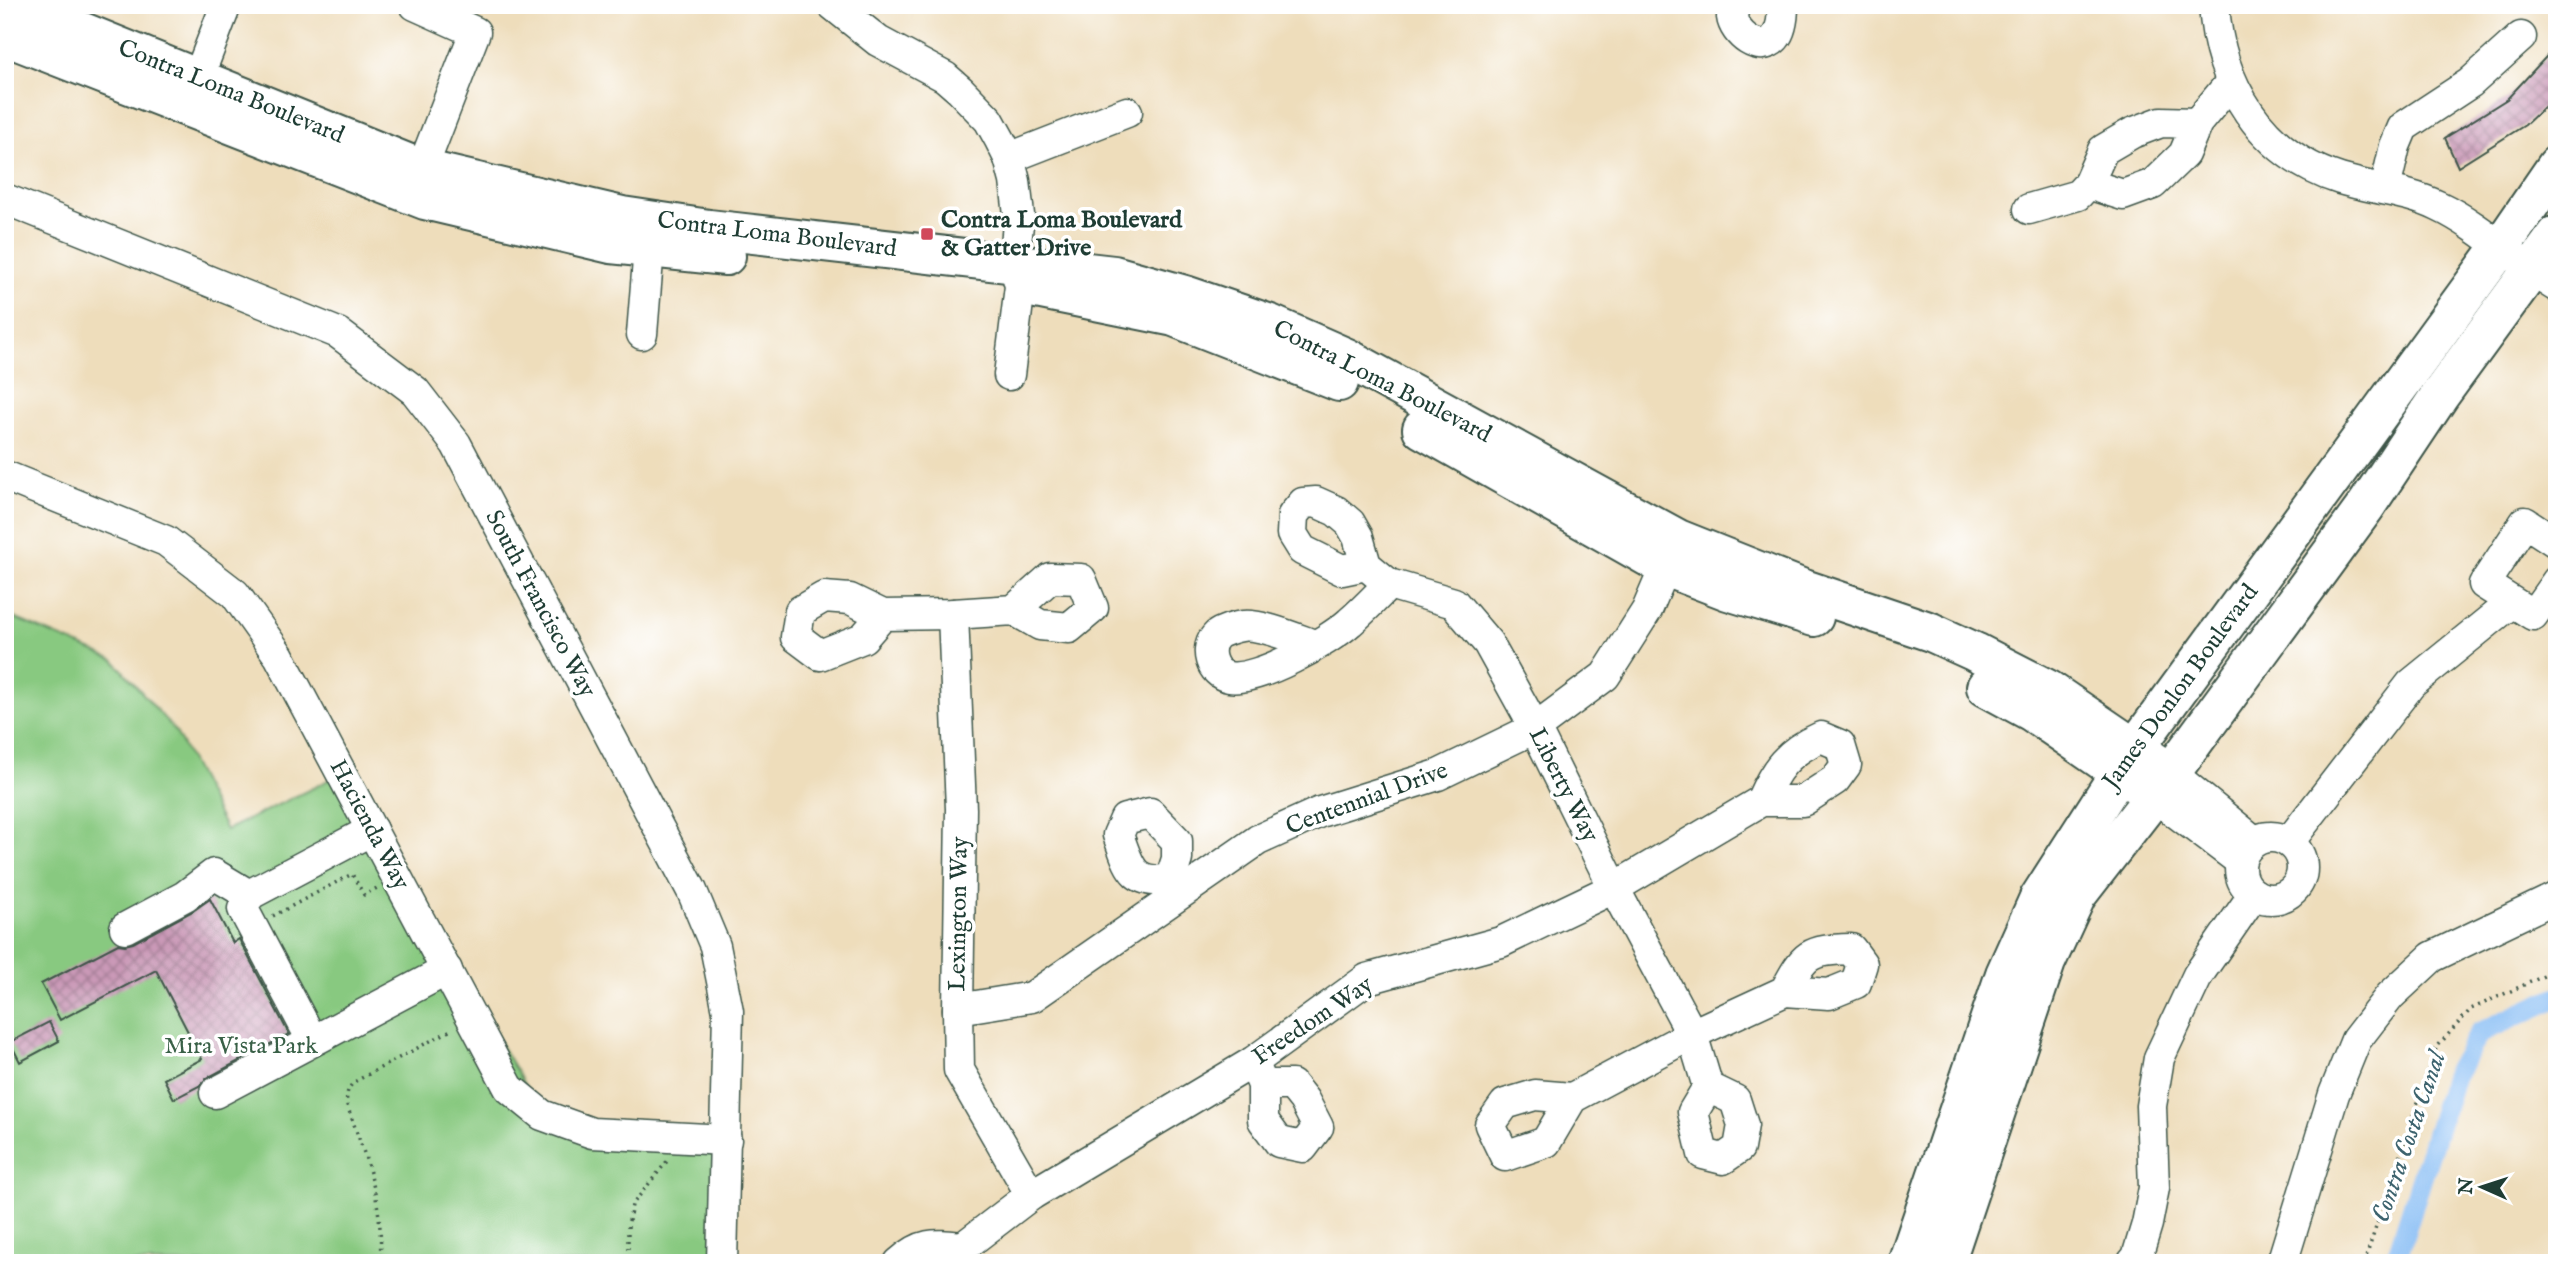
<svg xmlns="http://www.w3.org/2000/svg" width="2562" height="1268" viewBox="0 0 2562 1268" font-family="'IM FELL English',serif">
  <defs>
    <pattern id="building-cross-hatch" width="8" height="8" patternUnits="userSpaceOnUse" patternTransform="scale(1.75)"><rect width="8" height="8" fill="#ca99b7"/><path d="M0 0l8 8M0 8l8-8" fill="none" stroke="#a37e96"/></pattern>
  </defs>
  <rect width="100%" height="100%" fill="#fff"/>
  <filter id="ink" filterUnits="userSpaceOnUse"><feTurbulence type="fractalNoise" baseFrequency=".0143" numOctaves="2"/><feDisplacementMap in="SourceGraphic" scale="14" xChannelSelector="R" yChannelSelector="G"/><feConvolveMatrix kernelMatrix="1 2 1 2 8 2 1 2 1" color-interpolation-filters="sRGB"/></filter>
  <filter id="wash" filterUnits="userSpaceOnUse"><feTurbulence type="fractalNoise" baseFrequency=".00686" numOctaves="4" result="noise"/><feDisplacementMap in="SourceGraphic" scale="28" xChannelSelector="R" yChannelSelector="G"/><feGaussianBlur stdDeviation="1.57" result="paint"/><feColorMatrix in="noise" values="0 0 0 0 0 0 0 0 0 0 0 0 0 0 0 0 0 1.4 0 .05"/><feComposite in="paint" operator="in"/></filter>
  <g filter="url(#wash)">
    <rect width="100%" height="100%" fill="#edb"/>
    <path fill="#88c980" stroke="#54835a" stroke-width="2" d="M5 614 114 660 176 732 226 830 321 784 341 772 542 1115 726 1140 722 1263H5Z"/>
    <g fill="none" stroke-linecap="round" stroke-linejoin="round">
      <path stroke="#84bbf4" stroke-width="21" d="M2395 1263 2454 1076 2479 1033 2557 997"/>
    </g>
    <g id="blocks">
      <g fill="url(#building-cross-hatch)">
        <path d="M2557 45V95L2525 125 2458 167 2445 138 2507 99Z"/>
        <path d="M210 899 233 943 239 939 289 1034 207 1078 199 1086 174 1099 164 1079 202 1059 156 970 60 1020 41 984 118 944 125 945 133 943 193 911Z"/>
        <path d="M49 1022 59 1041 20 1062 10 1042Z"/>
      </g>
    </g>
  </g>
  <g filter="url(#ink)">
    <use href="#blocks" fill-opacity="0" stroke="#3e5548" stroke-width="2"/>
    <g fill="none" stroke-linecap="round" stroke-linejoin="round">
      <g stroke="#3e5548" stroke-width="33">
        <g id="minor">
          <path d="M415 5 475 32 422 169"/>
          <path d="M833 5 878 41 945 77 960 90 989 120 1000 140 1009 158 1015 181 1019 215 1014 263 1020 286 1009 375"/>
          <path d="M1734 5C1734 6 1732 16 1732 17 1734 33 1759 55 1775 38 1782 30 1783 15 1783 5"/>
          <path d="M2214 5C2219 85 2261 154 2340 179 2373 189 2407 191 2438 206 2481 226 2516 262 2557 287"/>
          <path d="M198 78 226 5"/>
          <path d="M2197 123 2161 122 2132 133 2103 150 2088 184 2123 195 2153 184 2184 154 2197 123 2231 82"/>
          <path d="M1009 158 1127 112"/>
          <path d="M2385 189 2395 146 2403 127 2470 83 2521 37"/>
          <path d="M5 199 338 333 415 391 456 444 692 891 715 946 728 1011 722 1263"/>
          <path d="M2029 209 2078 195 2088 184"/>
          <path d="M642 334 649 248"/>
          <path d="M5 476 166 541 235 594 279 656 509 1088 542 1115 592 1133 726 1140"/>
          <path d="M2557 543 2525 522 2484 584 2533 615 2557 581"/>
          <path d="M1366 565 1342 570 1302 550 1292 534 1293 515 1303 503 1316 502 1336 511 1350 523 1358 537 1366 565 1389 584 1454 603 1488 643 1535 728 1614 888 1692 1034 1708 1087 1693 1112 1703 1154 1723 1159 1739 1148 1743 1125 1735 1100 1708 1087"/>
          <path d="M953 614 961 809 958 1009 959 1070 1031 1195"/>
          <path d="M883 615 863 638 820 655 796 637 800 611 824 597 850 599 883 615 953 614 1014 610 1040 625 1069 628 1093 608 1081 579 1050 578 1014 610"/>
          <path d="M1314 645C1297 639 1259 623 1242 626 1235 627 1222 631 1217 635 1203 648 1211 674 1229 677 1257 682 1329 641 1350 622 1364 610 1376 597 1389 584"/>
          <path d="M2171 773 2254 841"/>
          <path d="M2154 796 2240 861"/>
          <path d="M1150 813 1177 841V859L1170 880C1131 884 1130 867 1118 835L1125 819Z"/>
          <circle cx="2271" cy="868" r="31"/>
          <path d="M2289 842 2411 684 2511 603"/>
          <path d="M249 895 243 909 312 1040"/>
          <path d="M125 928 185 896 214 874 249 895 372 830"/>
          <path d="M958 1009 1032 997 1258 840 1320 812 1438 775 1535 728 1605 676 1647 610 1673 549"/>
          <path d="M1253 1062 1263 1085V1120L1279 1142 1303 1147 1318 1127 1304 1100 1292 1085H1263"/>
          <path d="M215 1093 447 970"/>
          <path d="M1572 1098 1535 1095 1505 1104 1490 1125 1505 1156 1546 1142 1572 1098 1692 1034 1785 991 1829 994 1856 983 1862 964 1851 949C1807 950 1805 954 1785 991"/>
          <path d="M899 1263C922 1242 934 1244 963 1247"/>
          <path d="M958 1263 963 1247 1031 1195 1253 1062 1367 979 1501 942 1614 888 1761 801H1803L1835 780 1846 765 1840 745 1821 737C1787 752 1775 769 1761 801"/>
          <path d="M2132 1263 2137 1257 2147 1224 2154 1188 2151 1106 2159 1058 2198 975 2254 894"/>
          <path d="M2282 1263 2334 1094 2356 1040 2390 996 2432 957 2557 897"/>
        </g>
      </g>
      <g stroke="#3e5548" stroke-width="42">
        <g id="major">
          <path d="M16 5 422 169 622 216 709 229 1114 275 1185 295 1270 324 1347 358 1678 539 1801 588 1931 632 1975 652 2049 690 2171 773"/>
          <path d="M5 36 425 200 611 244 726 256"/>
          <path d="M1026 287 1174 317 1339 382"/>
          <path d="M1422 429 1666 567 1728 591 1814 617"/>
          <path d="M1986 687 2032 712 2154 796"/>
          <path d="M1907 1263 2005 974 2039 898 2136 747 2500 248 2557 165"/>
          <path d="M1945 1263 2046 962 2077 895 2154 796 2366 506 2440 395 2557 235"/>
        </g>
      </g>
      <g stroke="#3e5548" stroke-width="3.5" stroke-dasharray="2 5" stroke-linecap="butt">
        <path d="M273 916 352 874 364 895 377 888"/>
        <path d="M380 1263C384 1202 367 1161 347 1105 346 1095 347 1089 354 1082L451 1030"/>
        <path d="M628 1263V1226L632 1205 668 1160"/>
        <path d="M2364 1263 2436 1048 2471 1009 2557 970"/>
      </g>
      <use href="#minor" stroke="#fff" stroke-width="30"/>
      <use href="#major" stroke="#fff" stroke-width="38"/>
    </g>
  </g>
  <rect fill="#d1495b" stroke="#fff" stroke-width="2.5" x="920" y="227" width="14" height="14" rx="3.5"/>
  <g text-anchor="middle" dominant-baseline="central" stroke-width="7" stroke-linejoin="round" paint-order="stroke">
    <g font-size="24" fill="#1f3d34" stroke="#fff">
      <text transform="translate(231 92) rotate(22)">Contra Loma Boulevard</text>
      <text transform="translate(777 235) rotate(7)">Contra Loma Boulevard</text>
      <text transform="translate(1382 382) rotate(27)">Contra Loma Boulevard</text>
      <text transform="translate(540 604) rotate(62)">South Francisco Way</text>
      <text transform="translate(2181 687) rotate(-54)">James Donlon Boulevard</text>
      <text transform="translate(1563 785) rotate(63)">Liberty Way</text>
      <text transform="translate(1367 799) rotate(-20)">Centennial Drive</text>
      <text transform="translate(369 825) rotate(62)">Hacienda Way</text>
      <text transform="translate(959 914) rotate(-89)">Lexington Way</text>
      <text transform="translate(1313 1021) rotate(-34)">Freedom Way</text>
    </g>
    <g font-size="24" font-weight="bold" fill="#1f3d34" stroke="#fff" text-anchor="start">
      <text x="941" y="220">Contra Loma Boulevard<tspan x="941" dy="28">&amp; Gatter Drive</tspan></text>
    </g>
    <g font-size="24" fill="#396047" stroke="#fff">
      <text x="241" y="1046">Mira Vista Park</text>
    </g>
    <g font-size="26" font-style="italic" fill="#3d636e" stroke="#fff">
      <text transform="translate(2409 1137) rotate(-71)">Contra Costa Canal</text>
    </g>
  </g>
  <rect width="2562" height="1268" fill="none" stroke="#fff" stroke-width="28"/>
  <g transform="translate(2482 1187) rotate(273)" stroke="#ffffff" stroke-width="5" paint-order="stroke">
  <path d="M0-5L12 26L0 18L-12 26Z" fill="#1f3d34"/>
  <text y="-10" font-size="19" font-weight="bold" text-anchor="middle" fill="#1f3d34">N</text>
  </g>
</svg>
